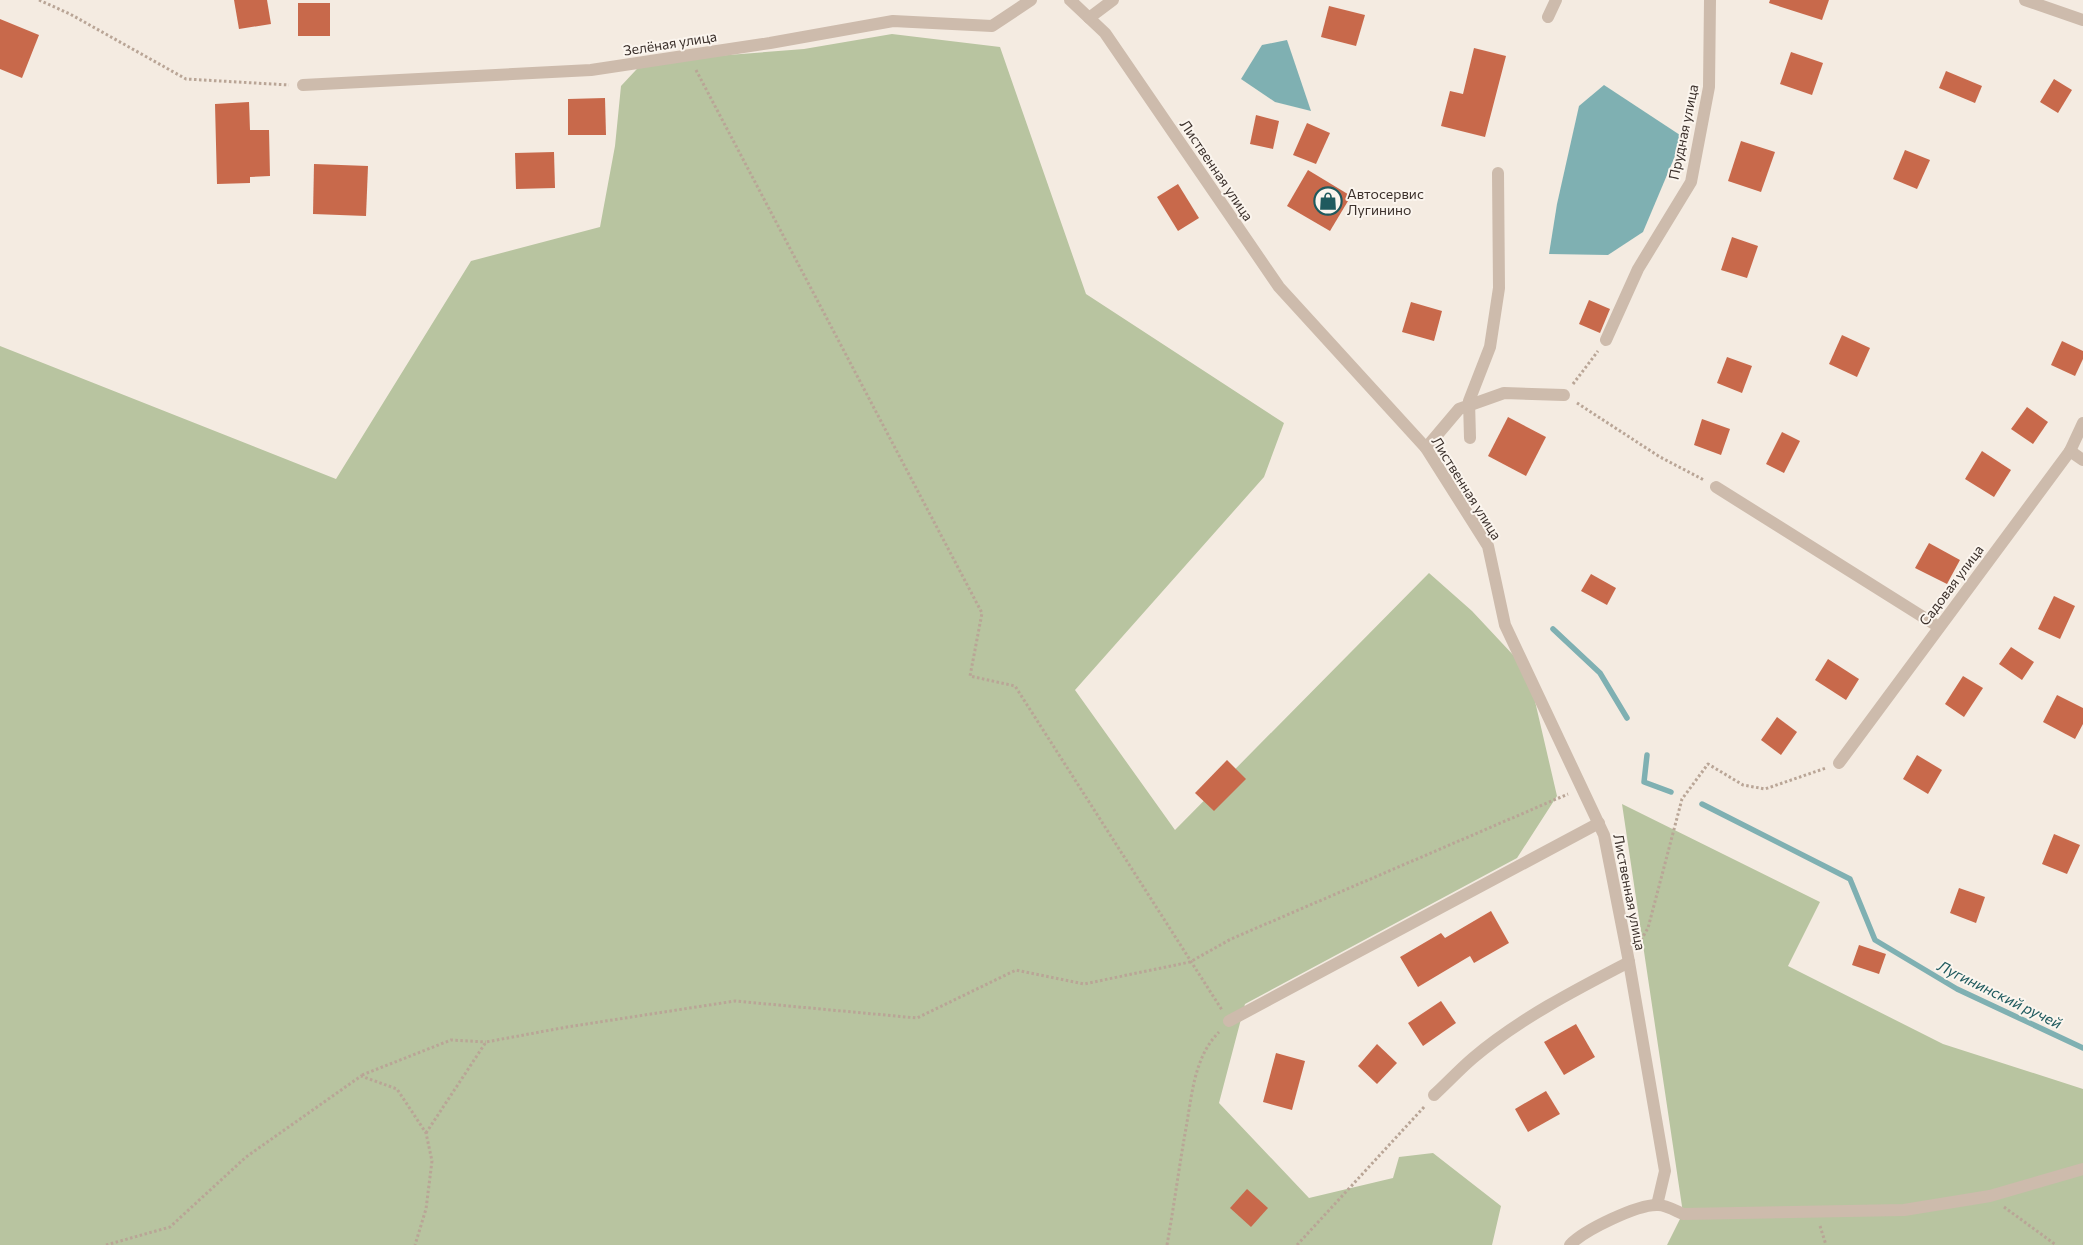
<svg xmlns="http://www.w3.org/2000/svg" width="2083" height="1245" viewBox="0 0 2083 1245" font-family="Commissioner,sans-serif">
  <rect width="100%" height="100%" fill="#f4ebe1"/>
  <g fill="#b8c4a0">
    <path d="M892 34 1000 47 1086 294 1284 423 1264 477 1075 690 1175 830 1429 573 1472 611 1528 671 1557 796 1517 858 1245 1004 1219 1103 1309 1198 1393 1178 1399 1157 1433 1153 1501 1206 1492 1245H0V346L336 479 471 261 600 227 615 146 621 86 649 56H715L804 49Z"/>
    <path d="M1622 804 1820 902 1788 966 1943 1044 2083 1089V1245H1667L1683 1213Z"/>
  </g>
  <g fill="#7fb0b2">
    <path d="M1287 40 1311 111 1275 102 1241 79 1262 45Z"/>
    <path d="M1604 85 1683 137 1643 232 1608 255 1549 254 1557 204 1579 106Z"/>
  </g>
  <g fill="none" stroke-linecap="round" stroke-linejoin="round">
    <g stroke="#7fb0b2" stroke-width="5.5">
      <path d="M1553 629 1600 673 1627 718"/>
      <path d="M1647 755 1644 782 1671 792"/>
      <path d="M1702 804 1850 879 1875 940 1957 989 2083 1048"/>
    </g>
  </g>
  <g fill="#c8694b">
    <path d="M234 0H267L271 24 239 29Z"/>
    <path d="M1770 0H1829L1822 20 1769 3Z"/>
    <rect x="298" y="3" width="32" height="33"/>
    <path d="M1329 6 1365 15 1356 46 1321 37Z"/>
    <path d="M0 19 39 35 22 78 0 69Z"/>
    <path d="M1474 48 1506 56 1485 137 1441 126 1450 91 1463 94Z"/>
    <path d="M1791 52 1823 63 1812 95 1780 84Z"/>
    <path d="M1946 71 1982 86 1975 103 1939 88Z"/>
    <path d="M2054 79 2072 90 2058 113 2040 102Z"/>
    <path d="M605 98 606 135H568V99Z"/>
    <path d="M249 102 250 130H269L270 176 250 177V183L217 184 215 104Z"/>
    <path d="M1256 115 1279 121 1273 149 1250 144Z"/>
    <path d="M1307 123 1330 133 1316 164 1293 155Z"/>
    <path d="M1741 141 1775 152 1761 192 1728 181Z"/>
    <path d="M1905 150 1930 160 1917 189 1893 179Z"/>
    <path d="M554 152 555 188 516 189 515 153Z"/>
    <path d="M314 164 368 166 366 216 313 214Z"/>
    <path d="M1308 170 1351 196 1330 231 1287 206Z"/>
    <path d="M1178 184 1199 218 1178 231 1157 197Z"/>
    <path d="M1732 237 1758 246 1747 278 1721 270Z"/>
    <path d="M1589 300 1610 309 1600 333 1579 324Z"/>
    <path d="M1411 302 1442 311 1434 341 1402 332Z"/>
    <path d="M1842 335 1870 348 1857 377 1829 364Z"/>
    <path d="M2062 341 2083 351V359L2075 376 2051 365Z"/>
    <path d="M1727 357 1752 366 1742 393 1717 383Z"/>
    <path d="M2027 407 2048 422 2033 444 2011 429Z"/>
    <path d="M1508 417 1546 437 1526 476 1488 456Z"/>
    <path d="M1702 419 1730 429 1721 455 1694 445Z"/>
    <path d="M1782 432 1800 441 1784 473 1766 464Z"/>
    <path d="M1982 451 2011 470 1994 497 1965 479Z"/>
    <path d="M1929 543 1960 560 1947 584 1915 568Z"/>
    <path d="M1591 574 1616 588 1607 605 1581 591Z"/>
    <path d="M2054 596 2075 606 2060 639 2038 629Z"/>
    <path d="M2011 647 2034 662 2022 680 1999 664Z"/>
    <path d="M1828 659 1859 679 1846 700 1815 680Z"/>
    <path d="M1963 676 1983 688 1964 717 1945 704Z"/>
    <path d="M2057 695 2083 708V724L2075 739 2043 722Z"/>
    <path d="M1777 717 1797 732 1781 755 1761 740Z"/>
    <path d="M1917 755 1942 770 1928 794 1903 779Z"/>
    <path d="M1227 760 1246 779 1214 811 1195 793Z"/>
    <path d="M2054 834 2080 845 2067 874 2042 864Z"/>
    <path d="M1959 888 1985 897 1976 923 1950 913Z"/>
    <path d="M1491 911 1509 943 1474 963 1470 956 1418 987 1400 957 1441 933 1445 938Z"/>
    <path d="M1859 945 1886 954 1879 974 1852 965Z"/>
    <path d="M1441 1001 1456 1023 1423 1046 1408 1023Z"/>
    <path d="M1576 1024 1595 1057 1564 1075 1544 1042Z"/>
    <path d="M1377 1044 1397 1063 1377 1084 1358 1066Z"/>
    <path d="M1276 1053 1305 1061 1292 1110 1263 1102Z"/>
    <path d="M1546 1091 1560 1114 1528 1132 1515 1109Z"/>
    <path d="M1247 1189 1268 1208 1251 1227 1230 1208Z"/>
  </g>
  <g fill="none" stroke-linecap="round" stroke-linejoin="round">
    <g stroke="#b9a596" stroke-width="3" stroke-dasharray="2.5 2.5" stroke-linecap="butt">
      <path d="M39 0 70 14 186 79 289 85"/>
      <path d="M696 70 982 613 970 676 1015 686 1222 1010"/>
      <path d="M1573 384 1598 351"/>
      <path d="M1577 403 1660 457 1704 480"/>
      <path d="M1641 940 1648 928 1682 799 1708 764 1743 785 1765 789 1826 768"/>
      <path d="M362 1075 451 1040 486 1042"/>
      <path d="M426 1133 486 1042 567 1027 735 1001 917 1018 1016 970 1084 984 1190 962 1231 939 1568 794"/>
      <path d="M2004 1207 2056 1245"/>
      <path d="M1820 1226 1826 1245"/>
      <path d="M106 1245 170 1227 246 1157 361 1076 397 1089 426 1133 432 1161 426 1209 415 1245"/>
      <path d="M1167 1245C1174 1206 1179 1167 1186 1128 1192 1095 1194 1057 1219 1032"/>
      <path d="M1297 1245 1425 1106"/>
    </g>
    <g stroke="#cdbbac" stroke-width="12">
      <path d="M1070 0 1105 33 1279 287 1426 448 1488 546 1505 625 1604 835 1629 962 1665 1171 1657 1205"/>
      <path d="M2025 0 2083 20"/>
      <path d="M1548 17 1556 0"/>
      <path d="M1089 18 1113 0"/>
      <path d="M303 85 591 70 770 43 893 21 992 26 1031 0"/>
      <path d="M1606 340 1638 269 1691 182 1709 87 1710 0"/>
      <path d="M1470 438 1469 401 1490 347 1499 288 1498 173"/>
      <path d="M1426 448 1459 409 1504 393 1564 395"/>
      <path d="M2070 451 2083 460"/>
      <path d="M1716 487 1939 627"/>
      <path d="M1839 763 2070 451 2083 423"/>
      <path d="M1229 1021 1599 823"/>
      <path d="M1434 1095C1447 1083 1459 1070 1473 1058 1519 1019 1575 990 1629 962"/>
      <path d="M1570 1245C1584 1230 1638 1204 1658 1205 1666 1205 1676 1211 1683 1214L1904 1210 1990 1196 2083 1169"/>
    </g>
  </g>
  <defs>
    <g id="shop-ring" transform="scale(1.4375)"><circle r="9.5" fill="#fbf5ee" stroke="#1f5a5e" stroke-width="1.5"/><path d="M-5-2.5h2.3a2.7 3.5 0 0 1 5.4 0H5L5.5 6h-11ZM-1.5-2.5h3a1.5 2.3 0 0 0-3 0Z" fill="#1f5a5e"/></g>
  </defs>
  <g fill-rule="evenodd">
    <use href="#shop-ring" x="1328" y="201"/>
  </g>
  <g text-anchor="middle" dominant-baseline="central" stroke-width="4" stroke-linejoin="round" paint-order="stroke">
    <g font-size="14" fill="#3b302b" stroke="#fbf5ee">
      <text transform="translate(670 43) rotate(-9)">Зелёная улица</text>
      <text transform="translate(1683 132) rotate(-78)">Прудная улица</text>
      <text transform="translate(1217 170) rotate(56)">Лиственная улица</text>
      <text transform="translate(1467 488) rotate(58)">Лиственная улица</text>
      <text transform="translate(1951 585) rotate(-53)">Садовая улица</text>
      <text transform="translate(1630 892) rotate(79)">Лиственная улица</text>
    </g>
    <g font-size="14" fill="#3b302b" stroke="#fbf5ee" text-anchor="start">
      <text x="1347" y="193">Автосервис<tspan x="1347" dy="16">Лугинино</tspan></text>
    </g>
    <g font-size="15" font-style="italic" fill="#1f5a5e" stroke="#fbf5ee">
      <text transform="translate(2000 994) rotate(26)">Лугининский ручей</text>
    </g>
  </g>
</svg>
